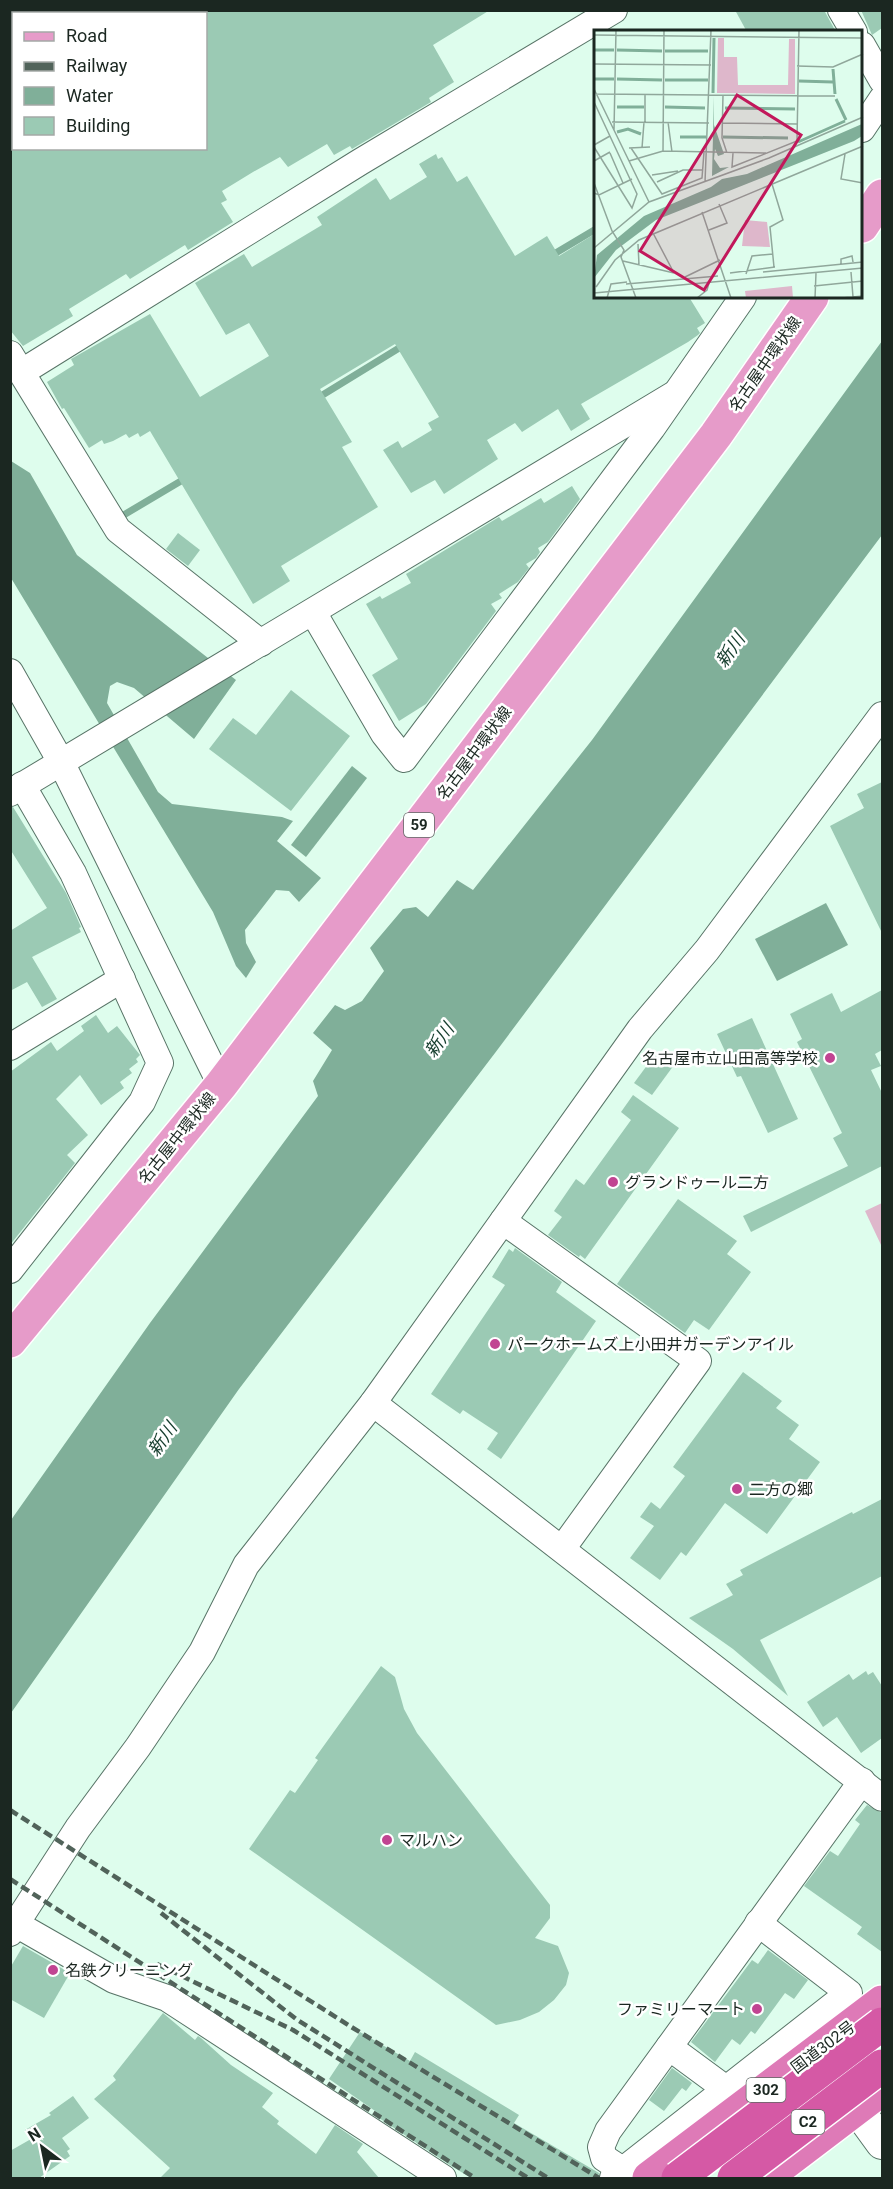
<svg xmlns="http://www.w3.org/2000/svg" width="893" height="2189" viewBox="0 0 893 2189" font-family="Roboto,'Noto Sans JP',sans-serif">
  <rect width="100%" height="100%" fill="#defded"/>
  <path fill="#deb7cb" d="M882 1203V1247L865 1211Z"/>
  <g fill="#80af99">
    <path d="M882 341V535L495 1053 239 1389 11 1713V1520L150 1323 318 1096 313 1081 332 1050 313 1033 335 1005 345 1010 362 1001 384 971 370 948 403 909 416 907 428 917 457 880 473 890 592 740Z"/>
    <path d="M11 461 30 473 77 555 236 680 194 739 134 688 117 682 110 686 107 703 158 792 172 804 282 817 293 821 277 841 321 878 299 902 289 891 276 890 245 930 246 943 256 962 246 978 236 966 213 912 11 578Z"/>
    <path d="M352 766 367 778 306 857 291 845Z"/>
    <path d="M826 903 848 945 777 981 755 939Z"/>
  </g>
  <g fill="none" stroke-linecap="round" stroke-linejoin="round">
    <g stroke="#80af99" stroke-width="7">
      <path d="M549 257 596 229"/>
      <path d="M316 399 404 345"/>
      <path d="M122 516 186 478"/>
    </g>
  </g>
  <g fill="#9bcab4">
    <path d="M206 10H490L433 45 454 82 429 98 431 102 352 149 350 146 334 155 327 144 288 167 280 157 253 172 222 191 227 200 221 203 233 222 188 250 185 245 130 279 126 274 69 309 73 316 23 346 10 330V148H206Z"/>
    <path d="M735 10H824L836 32H747Z"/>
    <path d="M861 10H882V28L872 35Z"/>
    <path d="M436 154 438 159 442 157 457 182 467 176 515 256 547 236 559 256 596 233V297H689L705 323 697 328 700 333 698 335 688 342 581 404 590 419 571 431 558 409 522 432 515 423 487 440 498 459 444 494 435 480 411 493 383 450 398 441 402 448 432 430 428 423 439 417 395 344 320 389 352 442 342 447 378 507 281 566 290 581 253 604 150 431 140 437 138 433 129 438 126 434 113 441 104 444 102 440 89 448 64 408 62 409 47 382 74 365 71 359 150 314 200 397 269 356 249 323 226 335 195 283 244 254 252 267 322 225 317 217 376 178 390 200 427 177 419 164Z"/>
    <path d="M572 486 580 499 548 542 538 548 540 552 536 558 526 564 529 568 518 582 499 594 502 598 491 604 496 611 426 704 399 721 372 675 398 659 366 604 380 596 382 599 411 583 406 574 499 517 502 521 541 498 544 503Z"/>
    <path d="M178 533 200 550 188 566 166 549Z"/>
    <path d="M291 690 350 736 291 811 209 749 233 718 256 735Z"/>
    <path d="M882 782V933L830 826 864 808 857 794Z"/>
    <path d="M13 807 66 893 81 927 79 928 81 932 32 957 57 999 42 1007 27 982 10 991V931L47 908 10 849V808Z"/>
    <path d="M882 990V1050L875 1054 881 1066 871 1070 882 1093V1166L751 1232 743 1216 848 1166 833 1138 842 1133 797 1042 802 1039 790 1014 832 993 841 1012Z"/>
    <path d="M96 1015 108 1033 117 1026 140 1055 136 1059 138 1062 129 1069 132 1073 120 1082 124 1088 101 1105 80 1075 56 1099 88 1135 67 1155 75 1163 10 1245V1072L51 1042 57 1051 84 1031 81 1026Z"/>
    <path d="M752 1018 798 1119 768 1133 741 1076 737 1077 717 1034Z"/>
    <path d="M654 1056H661L674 1065 652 1095 634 1083Z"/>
    <path d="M633 1095 679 1128 585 1259 580 1255 579 1257 548 1235 562 1217 554 1211 576 1179 584 1185 631 1120 621 1112Z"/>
    <path d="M678 1199 737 1241 727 1254 751 1272 709 1330 694 1320 685 1333 617 1284Z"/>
    <path d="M515 1248 562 1282 556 1292 596 1321 501 1459 487 1449 498 1433 463 1410 460 1414 431 1394 505 1285 492 1277 509 1249 513 1252Z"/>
    <path d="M743 1372 782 1401 776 1408 799 1425 789 1439 820 1462 767 1534 725 1503 686 1556 681 1552 660 1580 630 1558 654 1526 640 1517 651 1502 660 1509 685 1476 673 1467Z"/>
    <path d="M882 1499V1576L760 1640 788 1696 733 1649 689 1618 733 1595 726 1584 743 1575 740 1570 852 1512 853 1514Z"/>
    <path d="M381 1666 395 1677 404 1709 417 1733 550 1905V1918L535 1938 558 1946 569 1973 566 1985 554 2000 539 2012 520 2020 496 2025 249 1849 290 1790 295 1793 318 1760 315 1758Z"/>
    <path d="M866 1671 868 1675 873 1672 882 1686V1738L861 1753 837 1717 823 1727 807 1702 849 1674 853 1680Z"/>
    <path d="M867 1805 882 1813V1952L857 1934 862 1927 804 1886 830 1851 838 1856 860 1824 855 1820Z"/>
    <path d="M23 1946 70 1973 44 2018 10 1999V1968Z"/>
    <path d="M768 1950 808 1980 794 1999 785 1993 755 2034 751 2031 740 2045 732 2039 715 2062 691 2042 752 1960 758 1964Z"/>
    <path d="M163 2013 195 2040 198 2036 201 2038 231 2065 273 2093 262 2107 279 2121 277 2124 316 2154 335 2125 363 2144 357 2152 379 2178H160L170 2168 94 2099 116 2080 113 2076Z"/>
    <path d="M360 2032 410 2061 415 2052 519 2115 514 2123 599 2173 598 2178H471L453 2167 376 2116 378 2113 329 2079Z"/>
    <path d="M672 2068 692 2083 686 2091 682 2088 664 2111 649 2100Z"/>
    <path d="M73 2096 89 2118 62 2138 70 2149 67 2151 70 2156 39 2178H10V2151L31 2139 25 2130 51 2115 49 2113Z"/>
  </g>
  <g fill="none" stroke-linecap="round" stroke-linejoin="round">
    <g stroke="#587467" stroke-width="28">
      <g id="minor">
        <path d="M841 10 854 32"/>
        <path d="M862 45 882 80"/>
        <path d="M862 129 882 99"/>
        <path d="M10 354 118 530 261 643"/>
        <path d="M22 372 360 162 614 10"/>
        <path d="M313 612 384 734 404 759 652 428 743 297"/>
        <path d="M10 672 61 762 221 1085"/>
        <path d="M10 793 673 395"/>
        <path d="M10 1047 122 979"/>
        <path d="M503 1221 698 1361 562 1549"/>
        <path d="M10 1270 142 1102 160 1063 73 873 22 785"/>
        <path d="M373 1403 882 1798"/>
        <path d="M16 1924 114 1980 167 1998 443 2178"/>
        <path d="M10 1933 78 1828 138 1747 202 1652 246 1565 373 1403 640 1029 707 950 882 715"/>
        <path d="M669 2047 726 2089"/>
        <path d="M624 2171 604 2158 601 2147 608 2131 862 1781"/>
        <path d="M613 2178 849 1993 758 1923"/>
      </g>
    </g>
    <g stroke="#587467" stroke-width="34">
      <path id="tertiary" d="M842 2088 882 2143"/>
    </g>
    <g stroke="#fff" stroke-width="36">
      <g id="primary">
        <path d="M862 226 882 196"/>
        <path d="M10 1341 221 1085 716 435 812 297"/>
      </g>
    </g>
    <g stroke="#fff" stroke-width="36">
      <g id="trunk">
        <path d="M649 2178 882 2002"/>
        <path d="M765 2178 882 2089"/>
      </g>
    </g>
    <use href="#minor" stroke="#fff" stroke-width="26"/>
    <use href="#tertiary" stroke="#fff" stroke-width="32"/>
    <use href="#primary" stroke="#e69bc9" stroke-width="33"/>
    <use href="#trunk" stroke="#de7ab7" stroke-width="33"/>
    <g stroke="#51635a" stroke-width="4.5" stroke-dasharray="9 4.5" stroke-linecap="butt">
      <path d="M10 1810 353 2028 599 2178"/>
      <path d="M10 1879 475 2178"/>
      <path d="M161 1913 296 2019 548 2178"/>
      <path d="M157 1964 293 2030 528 2178"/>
    </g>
    <g stroke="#fff" stroke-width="36" stroke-linecap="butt">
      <g id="motorway-bridge">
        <path d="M678 2178 882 2024"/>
        <path d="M734 2178 882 2066"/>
      </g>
    </g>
    <use href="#motorway-bridge" stroke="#d559a5" stroke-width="33"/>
  </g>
  <g fill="#c14492" stroke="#fff" stroke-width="2">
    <circle cx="830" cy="1058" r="6"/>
    <circle cx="613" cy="1182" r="6"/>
    <circle cx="495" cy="1344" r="6"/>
    <circle cx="737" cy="1489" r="6"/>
    <circle cx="387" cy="1840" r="6"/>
    <circle cx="53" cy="1970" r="6"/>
    <circle cx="757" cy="2009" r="6"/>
  </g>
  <g text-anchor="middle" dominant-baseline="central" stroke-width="5" stroke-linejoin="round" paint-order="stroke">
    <g fill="#fff" stroke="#5f6864" stroke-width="1.5">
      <rect x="404" y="813" width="30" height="24" rx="4.5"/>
      <rect x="746.5" y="2078" width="39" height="24" rx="4.5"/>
      <rect x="791.5" y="2110" width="33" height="24" rx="4.5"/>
    </g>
    <g font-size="15" font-weight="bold" fill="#1b2721">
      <text x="419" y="825">59</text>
      <text x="766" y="2090">302</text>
      <text x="808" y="2122">C2</text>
    </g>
    <g font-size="16" fill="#1b2721" stroke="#fff">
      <text transform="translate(765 364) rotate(-55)">名古屋中環状線</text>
      <text transform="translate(474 753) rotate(-53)">名古屋中環状線</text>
      <text transform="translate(177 1138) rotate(-51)">名古屋中環状線</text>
      <text transform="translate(823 2047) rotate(-37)">国道302号</text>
    </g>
    <g font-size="16" fill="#1b2721" stroke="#fff" text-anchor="start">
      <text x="818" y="1058" text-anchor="end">名古屋市立山田高等学校</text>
      <text x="625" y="1182">グランドゥール二方</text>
      <text x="507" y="1344">パークホームズ上小田井ガーデンアイル</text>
      <text x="749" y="1489">二方の郷</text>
      <text x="399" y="1840">マルハン</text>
      <text x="65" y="1970">名鉄クリーニング</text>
      <text x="745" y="2009" text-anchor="end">ファミリーマート</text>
    </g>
    <g font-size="18" font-style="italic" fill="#143c2c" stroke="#fff">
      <text transform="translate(730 650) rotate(-55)">新川</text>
      <text transform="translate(439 1040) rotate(-55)">新川</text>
      <text transform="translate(162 1439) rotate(-55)">新川</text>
    </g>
  </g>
  <g transform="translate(594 30)">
    <rect width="268" height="268" fill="#defded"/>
    <path d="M124 8H130V27H143L144 55H194L195 9H201V64L123 63ZM151 190 173 192 176 217 148 216ZM198 256 199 268H152L151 261Z" fill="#deb7cb"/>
    <path d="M120 66V95L130 124 124 126 121 119 120 129 126 138 135 137 118 146ZM268 94V106L260 111 62 190 22 220 0 248 3 225 50 186 117 157 128 149 153 144Z" fill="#80af99"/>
    <path fill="none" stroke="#80af99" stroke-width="3" d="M0 20H20M23 20 68 21M71 21H114M239 39 241 64M0 49H20M23 49 68 50M71 50H114M205 51 239 52M119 63 120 8M242 69 252 90M23 77H50M71 77 111 78M131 78 201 79M23 102 34 99 47 104M86 107H112M129 107 194 108M204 112 251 91"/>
    <path fill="none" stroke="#90a79b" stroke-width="1.5" d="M0 5 267 8M0 34 117 35M203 36 239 37 269 24M0 59 55 172M2 64 241 66M129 65 128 108 133 123M0 72 43 164 38 178 0 117M18 92 115 93M51 92V64M74 92 78 122M128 93 203 94M20 100 22 0M0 115 16 106M35 118 56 117M37 118 68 164 108 148 110 122M48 118 50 92M69 121 70 0M16 123 29 153M139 123 138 137 203 111 205 0M251 124 247 149 269 153M0 131 16 122M35 131 69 121 172 123M58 145 84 141M63 152 89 140H109M111 152 117 0M0 153 18 201 30 220 27 227 42 268M178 154 189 190 176 197 180 237M0 163 5 165 38 149M108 182 137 268M115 200 133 193 125 174M59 203 80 243M44 214 45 235M0 218 55 172 175 128 269 87M29 231 80 243M247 235V229L258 226 259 232M169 242 269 232M257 242 259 267M136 243 181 237M152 244 158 226 179 224M91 247 126 230M32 254 124 246M220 256 269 251M2 257 21 230 45 210 269 116M0 263 269 238M13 268 17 254 33 252M103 268 113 260 115 253M221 268 222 243M248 268 269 266"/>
    <path fill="#c2185b" fill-opacity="0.15" stroke="#c2185b" stroke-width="3" d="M143 65 207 105 110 260 46 221Z"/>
    <rect width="268" height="268" fill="none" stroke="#1b2721" stroke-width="3"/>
  </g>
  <rect width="893" height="2189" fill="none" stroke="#1b2721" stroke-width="24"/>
  <rect x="12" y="12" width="195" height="138" fill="#ffffff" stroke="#a4a9a6" stroke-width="1.5"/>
  <rect x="24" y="32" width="30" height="9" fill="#e69bc9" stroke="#a4a9a6" stroke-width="1.5"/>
  <text x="66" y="42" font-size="18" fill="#1b2721">Road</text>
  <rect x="24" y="62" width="30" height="9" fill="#51635a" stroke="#a4a9a6" stroke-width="1.5"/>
  <text x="66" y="72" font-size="18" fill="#1b2721">Railway</text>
  <rect x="24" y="87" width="30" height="18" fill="#80af99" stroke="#a4a9a6" stroke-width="1.5"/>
  <text x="66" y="102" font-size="18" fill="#1b2721">Water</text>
  <rect x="24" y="117" width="30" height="18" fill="#9bcab4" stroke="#a4a9a6" stroke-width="1.5"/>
  <text x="66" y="132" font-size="18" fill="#1b2721">Building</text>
  <g transform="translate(42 2147) rotate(328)" stroke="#ffffff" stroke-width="4.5" paint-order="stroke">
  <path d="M0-4.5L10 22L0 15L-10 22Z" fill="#1b2721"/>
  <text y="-9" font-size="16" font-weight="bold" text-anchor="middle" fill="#1b2721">N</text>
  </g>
</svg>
